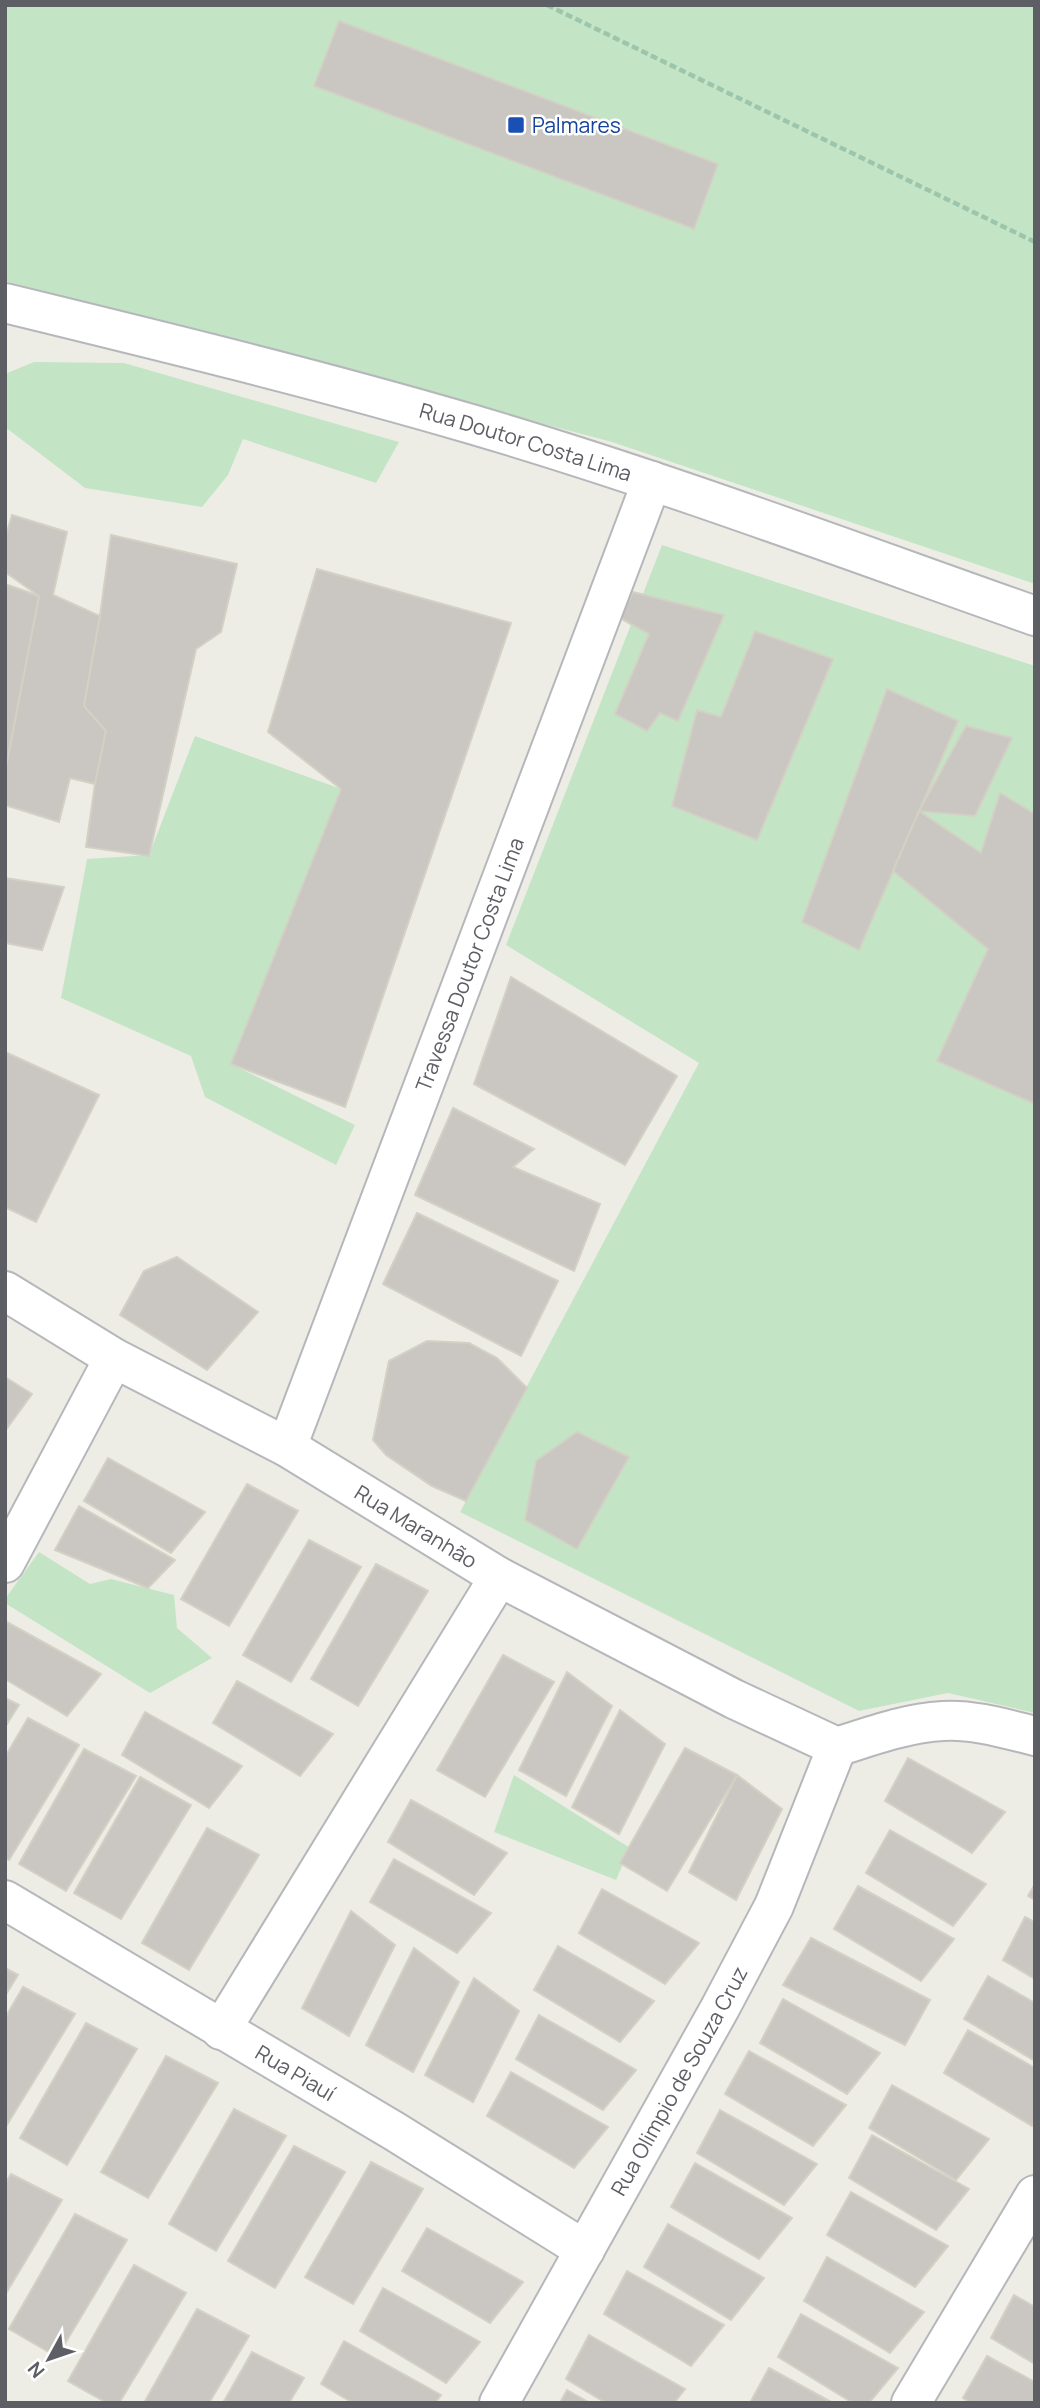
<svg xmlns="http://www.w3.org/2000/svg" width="1040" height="2408" viewBox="0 0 1040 2408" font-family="Manrope,sans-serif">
  <rect width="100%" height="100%" fill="#eeede5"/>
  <g fill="#c3e5c6">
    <path d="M5 5H1035V584L612 442 5 281Z"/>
    <path d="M34 362 124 363 399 442 376 483 243 439 228 475 202 507 85 488 5 427V374Z"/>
    <path d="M662 545 1035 666V1713L948 1693 859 1711 460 1512 699 1063 506 945Z"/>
    <path d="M195 736 341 789 231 1064 355 1125 336 1165 205 1097 191 1056 61 998 87 859 149 855Z"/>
    <path d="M39 1552 90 1584 111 1579 174 1595 177 1628 212 1658 150 1693 5 1603V1599Z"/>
    <path d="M514 1775 630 1848 616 1880 494 1832Z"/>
  </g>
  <g fill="#cac7c2" stroke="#d3d0c4" stroke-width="2">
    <path d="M339 21 718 164 694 229 314 86Z"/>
    <path d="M12 515 67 532 53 595 100 616 84 706 106 731 95 784 70 778 59 822 5 805V772L39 596 5 572V539Z"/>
    <path d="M111 535 237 564 221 632 196 649 149 856 86 847 95 784 106 731 84 706 100 616Z"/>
    <path d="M317 569 511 623 345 1107 231 1064 341 789 268 732Z"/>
    <path d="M5 584 39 596 5 772Z"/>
    <path d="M633 592 724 615 678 721 660 713 647 731 615 714 649 634 620 618Z"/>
    <path d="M755 631 833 659 757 840 672 806 697 710 721 717Z"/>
    <path d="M887 689 958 721 859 950 802 922Z"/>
    <path d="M966 726 1012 738 975 816 919 811Z"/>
    <path d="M1000 793 1035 814V1104L937 1061 988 949 893 871 919 811 981 853Z"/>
    <path d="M5 878 64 887 42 950 5 943Z"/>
    <path d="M511 977 677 1076 625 1165 474 1084Z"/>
    <path d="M5 1052 99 1095 36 1222 5 1207Z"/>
    <path d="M453 1108 534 1149 513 1167 600 1204 574 1271 415 1195Z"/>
    <path d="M417 1213 558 1281 521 1356 383 1284Z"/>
    <path d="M177 1257 258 1312 207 1370 120 1315 144 1271Z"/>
    <path d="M427 1341 469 1343 497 1358 527 1388 466 1501 432 1486 386 1455 373 1440 389 1361Z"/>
    <path d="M5 1377 32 1394 5 1431Z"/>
    <path d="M577 1432 629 1457 577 1549 525 1520 536 1461Z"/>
    <path d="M108 1458 205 1512 171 1553 84 1501Z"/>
    <path d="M247 1484 298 1511 229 1626 181 1599Z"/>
    <path d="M79 1506 175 1560 148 1588 55 1550Z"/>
    <path d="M309 1540 361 1567 291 1682 243 1655Z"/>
    <path d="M376 1564 428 1591 358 1706 311 1679Z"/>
    <path d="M5 1621 101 1674 67 1716 5 1679Z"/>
    <path d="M503 1655 554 1682 485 1797 437 1770Z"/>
    <path d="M567 1672 612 1706 566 1796 519 1770Z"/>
    <path d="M237 1681 333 1734 300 1776 213 1723Z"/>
    <path d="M5 1698 19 1705 5 1727Z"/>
    <path d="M620 1710 665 1744 619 1834 572 1807Z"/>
    <path d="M145 1712 242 1766 209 1808 122 1755Z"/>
    <path d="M28 1718 79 1745 9 1860 5 1858V1757Z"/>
    <path d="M685 1748 737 1775 667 1891 620 1863Z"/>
    <path d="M84 1749 136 1776 66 1891 19 1864Z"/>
    <path d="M908 1758 1005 1812 972 1853 885 1801Z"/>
    <path d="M737 1775 782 1809 736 1900 689 1872Z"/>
    <path d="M140 1777 191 1805 121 1919 74 1893Z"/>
    <path d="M411 1800 507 1853 474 1895 388 1842Z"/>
    <path d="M207 1828 259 1855 189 1970 142 1943Z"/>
    <path d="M890 1830 986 1884 953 1926 866 1873Z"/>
    <path d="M394 1859 491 1913 457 1953 370 1902Z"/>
    <path d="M1035 1884V1900L1028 1896Z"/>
    <path d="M858 1886 954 1939 921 1981 834 1929Z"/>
    <path d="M602 1889 699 1943 665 1984 579 1933Z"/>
    <path d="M351 1911 395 1945 349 2036 302 2008Z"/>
    <path d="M1025 1917 1035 1922V1979L1003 1960Z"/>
    <path d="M811 1938 930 2000 905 2045 783 1985Z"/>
    <path d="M558 1946 654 2001 620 2042 534 1990Z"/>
    <path d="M414 1948 459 1982 413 2072 366 2045Z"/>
    <path d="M5 1968 18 1975 5 1996Z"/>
    <path d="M988 1976 1035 2003V2061L964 2019Z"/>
    <path d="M474 1978 519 2011 473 2102 425 2075Z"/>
    <path d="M23 1987 75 2014 5 2128V2018Z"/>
    <path d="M783 1999 880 2053 847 2094 760 2043Z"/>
    <path d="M539 2015 636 2070 603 2110 516 2059Z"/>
    <path d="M86 2023 137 2049 67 2165 20 2138Z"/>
    <path d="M968 2030 1035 2068V2122L1032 2126 944 2073Z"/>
    <path d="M749 2051 846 2105 813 2146 725 2094Z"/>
    <path d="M166 2056 218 2083 148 2198 101 2172Z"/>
    <path d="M511 2072 608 2127 574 2168 487 2116Z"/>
    <path d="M892 2085 989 2139 956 2180 869 2128Z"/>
    <path d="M234 2109 286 2136 216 2251 169 2224Z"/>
    <path d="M720 2110 817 2164 784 2205 697 2153Z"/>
    <path d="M872 2135 969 2189 936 2230 849 2178Z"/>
    <path d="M294 2146 345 2172 275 2288 228 2261Z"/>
    <path d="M371 2162 423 2189 353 2304 305 2277Z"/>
    <path d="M695 2163 792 2218 759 2259 671 2207Z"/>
    <path d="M11 2174 62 2200 5 2295V2184Z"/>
    <path d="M851 2192 948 2246 915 2287 827 2235Z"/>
    <path d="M75 2214 127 2240 57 2357 9 2329Z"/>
    <path d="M668 2224 764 2278 731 2320 644 2267Z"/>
    <path d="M427 2228 523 2282 490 2323 402 2271Z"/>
    <path d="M827 2257 924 2312 890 2353 804 2301Z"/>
    <path d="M134 2265 186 2293 119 2403H107L68 2381Z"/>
    <path d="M627 2271 724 2325 691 2366 604 2314Z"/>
    <path d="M383 2288 480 2342 446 2383 360 2331Z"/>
    <path d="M1014 2295 1035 2307V2364L991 2338Z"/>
    <path d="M197 2309 249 2336 209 2403H144Z"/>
    <path d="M801 2314 898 2368 869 2403H853L778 2357Z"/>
    <path d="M589 2335 685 2389 674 2403H606L566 2379Z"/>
    <path d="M344 2341 441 2395 435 2403H353L321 2384Z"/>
    <path d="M252 2352 304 2378 289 2403H223Z"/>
    <path d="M987 2356 1035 2382V2403H971L963 2398Z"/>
    <path d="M769 2368 833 2403H750Z"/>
    <path d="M567 2390 590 2403H560Z"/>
  </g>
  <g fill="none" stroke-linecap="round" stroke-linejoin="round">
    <g stroke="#b5b7bb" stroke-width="42">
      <g id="minor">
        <path id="s1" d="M5 303C161 341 317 379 471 424 662 480 848 550 1035 616"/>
        <path id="s2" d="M5 1291 114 1358 287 1447 499 1577 734 1699 837 1747"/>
        <path id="s3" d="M287 1447 652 481"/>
        <path d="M5 1563 114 1358"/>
        <path d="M837 1747C871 1736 906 1723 943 1721 973 1719 1006 1729 1035 1736"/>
        <path id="s4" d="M5 1900 394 2131 585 2250"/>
        <path d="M221 2030 499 1577"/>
        <path id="s5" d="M499 2403 720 2008 774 1906 837 1747"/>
        <path d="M911 2403 1035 2195"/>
      </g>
    </g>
    <path stroke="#9cc5ac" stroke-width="4.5" stroke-dasharray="7 3.5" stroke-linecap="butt" d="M547 5 1035 242"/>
    <use href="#minor" stroke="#fff" stroke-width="38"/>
  </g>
  <rect fill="#1a4fb4" stroke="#fff" stroke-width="2.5" x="507" y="116" width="18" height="18" rx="3.5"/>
  <g text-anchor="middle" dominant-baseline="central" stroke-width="5" stroke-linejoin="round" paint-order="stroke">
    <g font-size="21" fill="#164399" stroke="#fff" text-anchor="start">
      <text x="532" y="125">Palmares</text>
    </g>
    <g font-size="21" fill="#5d5f65" stroke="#fff">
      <text stroke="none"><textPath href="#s1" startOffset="539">Rua Doutor Costa Lima</textPath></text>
      <text stroke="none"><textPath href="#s3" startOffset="516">Travessa Doutor Costa Lima</textPath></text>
      <text stroke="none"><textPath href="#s2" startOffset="474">Rua Maranhão</textPath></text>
      <text stroke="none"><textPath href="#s4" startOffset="338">Rua Piauí</textPath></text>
      <text stroke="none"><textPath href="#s5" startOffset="369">Rua Olimpio de Souza Cruz</textPath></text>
    </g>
  </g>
  <rect width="1040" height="2408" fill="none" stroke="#5d5f65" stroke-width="14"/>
  <g transform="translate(49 2359) rotate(230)" stroke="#ffffff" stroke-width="5" paint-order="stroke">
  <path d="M0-5L12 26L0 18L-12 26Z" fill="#5d5f65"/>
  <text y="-10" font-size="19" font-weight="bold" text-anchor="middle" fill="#5d5f65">N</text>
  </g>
</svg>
